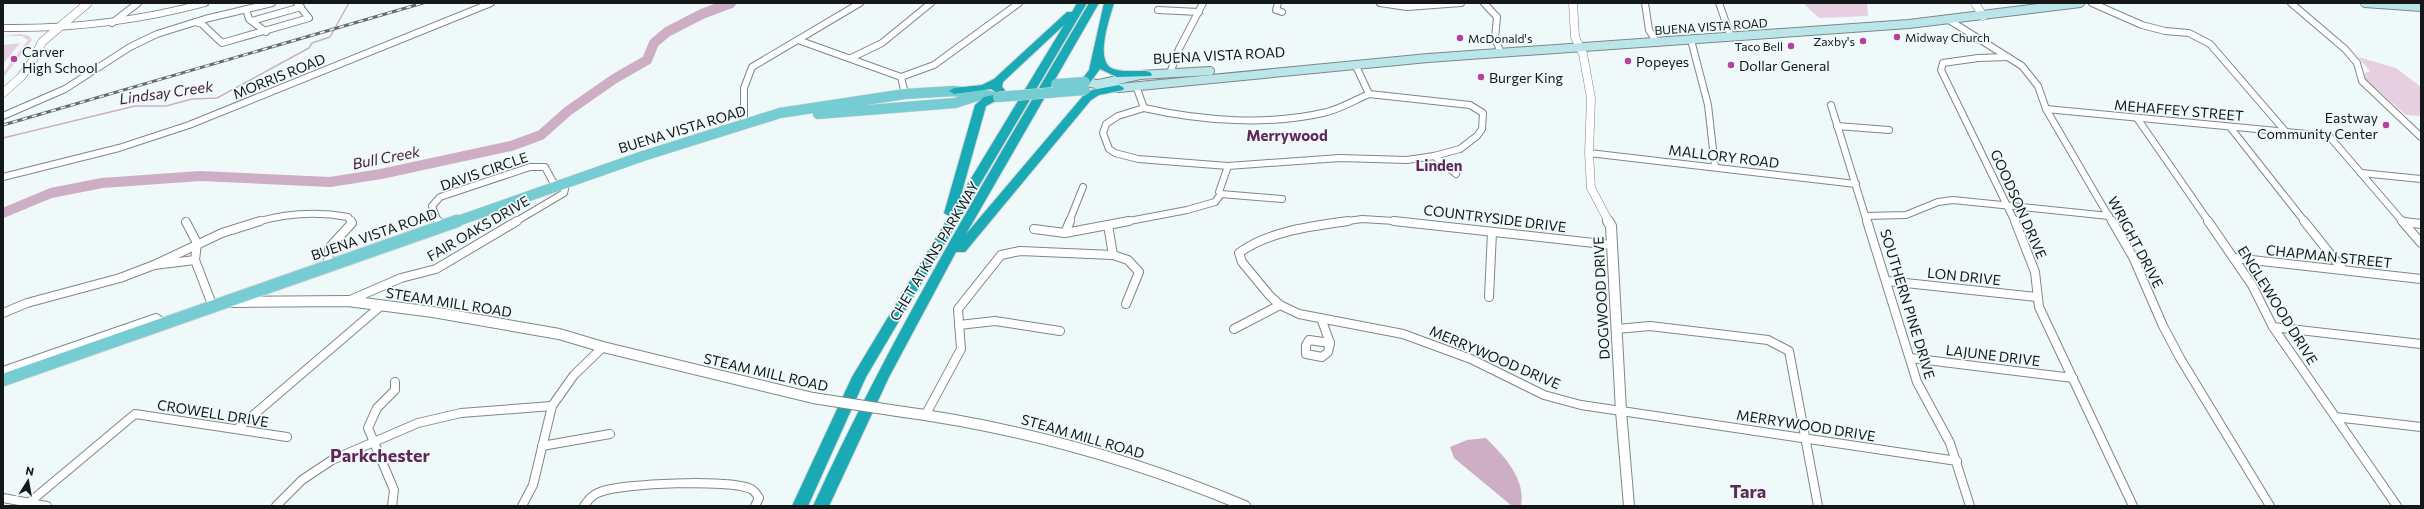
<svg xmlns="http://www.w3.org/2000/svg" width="2424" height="509" viewBox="0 0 2424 509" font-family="Commissioner,sans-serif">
  <rect width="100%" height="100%" fill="#eff9fa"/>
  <g fill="#e6cfe0">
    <path d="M1803 3H1867L1868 16 1819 18Z"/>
    <path d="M20 34 29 36 32 40 3 78V73L28 40 22 36H3Z"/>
    <path d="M20 43 3 64V45Z"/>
    <path d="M2358 57 2396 68 2421 87V116L2406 115 2365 79V73L2370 71Z"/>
  </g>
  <path fill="#ceaec5" d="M1486 438C1504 456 1526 479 1521 506H1512L1454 458 1450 447 1467 440Z"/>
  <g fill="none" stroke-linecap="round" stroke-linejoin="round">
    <path stroke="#ceaec5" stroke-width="1.5" d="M3 138 135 106H166L192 99 217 98 309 48 312 43 330 37 349 3"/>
    <path stroke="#ceaec5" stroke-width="10" d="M3 213 51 193 102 183 200 176 330 182 381 174 511 146 541 135 568 111 614 79 647 60 654 43 667 32 702 14 731 3"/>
    <g stroke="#7e8788" stroke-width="8">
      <g id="minor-far1">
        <path d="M1278 3 1276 10 1282 12"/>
        <path d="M1380 3 1407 7 1461 3"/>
        <path d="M1484 3 1497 17 1495 38 1501 53"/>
        <path d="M1645 3 1649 30 1657 43"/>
        <path d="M1719 3 1731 37"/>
        <path d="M2092 3 2142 25 2165 31 2189 33 2210 44 2286 132"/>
        <path d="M2291 3 2345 49 2357 63 2362 81 2421 137"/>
        <path d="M246 9 249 19 266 32"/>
        <path d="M1158 10 1199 12"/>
        <path d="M1949 20 2022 66 2038 86 2046 109 2112 222"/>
        <path d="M252 21 301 7"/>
        <path d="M195 22 202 24 222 43 309 18 297 3"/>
        <path d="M112 23 138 3"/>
        <path d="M3 28C72 29 138 21 205 3"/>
        <path d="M798 40 901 77 905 94"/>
        <path d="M1691 40 1708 105 1715 167"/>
        <path d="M2008 57 1978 58 1943 63 1941 70 2015 222"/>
        <path d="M851 58 882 43 931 3"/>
        <path d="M1170 73 1179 49 1203 3"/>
        <path d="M901 77 934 65 1019 3"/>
        <path d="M1136 86 1144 108"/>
        <path d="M1831 105 1867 222"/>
        <path d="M1144 108 1118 116 1106 124 1103 133 1109 149 1115 153 1138 159 1228 166 1340 158 1407 160 1434 156 1460 149 1477 136 1482 129 1483 113 1470 105 1369 94"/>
        <path d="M1144 108C1202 121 1269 126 1327 112 1342 108 1355 100 1369 94L1355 64"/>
        <path d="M2046 109 2329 136 2403 222"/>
        <path d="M3 116 65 89 130 47 157 34 205 19 272 3"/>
        <path d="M2137 118 2209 222"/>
        <path d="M744 125V88L752 67 860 3"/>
        <path d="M1837 126 1889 130"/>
        <path d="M2230 127 2305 222"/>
        <path d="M1589 153 1856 184"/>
        <path d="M1434 156 1456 174"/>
        <path d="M2361 173 2421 179"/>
        <path d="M3 177 119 148 189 125 491 3"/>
        <path d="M1221 194 1282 199"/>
        <path d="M1866 216 1906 215 1938 202 1953 200 2109 216"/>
        <path d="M256 222C288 213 316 211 348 217L351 222"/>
        <path d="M438 222 432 206 440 197 530 167H545L553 182 565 189 564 193 515 222"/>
        <path d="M1069 222 1083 187"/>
        <path d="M1124 222 1187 210 1215 202 1221 194 1219 192 1228 166"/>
        <path d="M1341 222 1362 219 1411 222"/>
      </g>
    </g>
    <g stroke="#7e8788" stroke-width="10">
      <g id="minor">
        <path d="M438 221 440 226"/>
        <path d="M1348 221C1313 226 1268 231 1239 253L1242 262 1270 296 1280 305 1299 314 1403 334 1471 359 1544 395 1581 405 1957 461"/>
        <path d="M1394 221 1612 245"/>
        <path d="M1867 221 1917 382 1950 443 1970 506"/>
        <path d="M2015 221 2035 272 2039 307 2133 506"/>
        <path d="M2112 221 2133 257 2163 326 2180 358 2270 506"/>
        <path d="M2208 221 2252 285 2273 327 2397 506"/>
        <path d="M2304 221 2343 270"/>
        <path d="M2402 221 2421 243"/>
        <path d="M186 222 197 243 195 260 213 307"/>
        <path d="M2404 222 2421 224"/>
        <path d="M1108 225 1113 255"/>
        <path d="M1034 229 1065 233 1129 221"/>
        <path d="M1065 233 1070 221"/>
        <path d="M2234 258 2421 279"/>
        <path d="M154 265 222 233 260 221"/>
        <path d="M328 265 329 248 352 223 351 221"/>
        <path d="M1887 281 2037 297"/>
        <path d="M1489 297 1492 232"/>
        <path d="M348 301 401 278 436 269 517 221"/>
        <path d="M3 313 27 303 120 278 154 265 195 260"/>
        <path d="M1321 318 1330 343"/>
        <path d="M959 325 995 321 1060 331"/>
        <path d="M2273 327 2421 344"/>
        <path d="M1234 329 1280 305"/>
        <path d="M1617 329 1650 326 1768 340 1789 351 1818 506"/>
        <path d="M1309 340 1330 343 1328 352 1322 357 1306 354V345Z"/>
        <path d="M1910 358 2073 378"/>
        <path d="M3 371 156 318 165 325"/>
        <path d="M926 414 961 349 958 309 1001 255 1020 251 1113 255 1128 260 1139 272 1126 304"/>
        <path d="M2335 417 2421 427"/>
        <path d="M237 429 382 305"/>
        <path d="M542 446 610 434"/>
        <path d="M3 498 47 506"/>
        <path d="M25 506 135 414 287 437"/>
        <path d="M276 506 302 480 332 460 418 423 461 413 552 406"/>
        <path d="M392 506 394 490 368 428 377 408 395 390V382"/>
        <path d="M522 506 533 485 552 406 574 375 603 347"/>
        <path d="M584 506C588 500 593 494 600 492 623 483 729 479 751 489 755 491 757 495 759 498L755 506"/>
      </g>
    </g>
    <g stroke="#7e8788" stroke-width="9">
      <g id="tertiary-far1">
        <path d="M1573 3 1575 37 1583 54 1591 98 1589 153 1591 188 1609 222"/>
        <path d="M1975 3 1983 16"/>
        <path d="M3 93 21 77 32 62 42 42 88 3"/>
      </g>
    </g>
    <g stroke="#7e8788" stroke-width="12">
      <g id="tertiary">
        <path d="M1608 221 1611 226 1621 411 1629 506"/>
        <path d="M232 302 348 301 433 312 559 334 603 347 813 398"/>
        <path d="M897 411C1018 427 1132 459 1245 506"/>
      </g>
    </g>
    <g stroke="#7e8788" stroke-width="10">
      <g id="secondary">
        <path d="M2365 3 2421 7"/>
        <path d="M1085 82 1119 88 1428 58 1909 24 2080 3"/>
        <path d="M1099 84 1140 75 1210 71"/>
      </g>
    </g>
    <g stroke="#d5d5d5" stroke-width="11">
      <g id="primary-far1">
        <path d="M818 114 955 103 977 96"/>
        <path d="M455 222 643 156 780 113 905 94 954 91 998 97"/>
      </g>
    </g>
    <g stroke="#d5d5d5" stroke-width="14">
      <path id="primary" d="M3 380 457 221"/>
    </g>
    <g stroke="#d5d5d5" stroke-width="2">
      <g id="motorway">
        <path d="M1077 3H1087L866 377 808 506H792L852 377 949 216 944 213 975 105 984 97 998 94 1003 97 986 106 961 195 1064 25 1003 82 1002 87 1005 90 1004 92H996L991 89 954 94 949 91 954 88 982 85 994 79 1067 12H1072Z"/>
        <path d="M1089 3H1099L966 234 1083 96 1092 90 1119 85 1124 88 1123 90 1099 95 1091 100 965 252H956L889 377 829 506H813C893 331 992 168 1089 3Z"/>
        <path d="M1104 3H1114C1110 17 1095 58 1111 68 1119 72 1129 71 1138 71 1143 71 1149 70 1152 74L1151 76 1117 77 1100 69 1089 84H1081L1080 82 1089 70Z"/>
      </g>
    </g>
    <use href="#minor-far1" stroke="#fff" stroke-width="6"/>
    <use href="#minor" stroke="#fff" stroke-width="8"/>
    <use href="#tertiary-far1" stroke="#fff" stroke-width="8"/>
    <use href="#tertiary" stroke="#fff" stroke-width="10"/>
    <use href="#secondary" stroke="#bae6e9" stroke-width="8"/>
    <use href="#primary-far1" stroke="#76ccd3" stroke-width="10"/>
    <use href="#primary" stroke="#76ccd3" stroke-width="12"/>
    <use href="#motorway" fill="#1aaab5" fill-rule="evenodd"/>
    <g stroke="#676d6e" stroke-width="3">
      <path id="rail" d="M3 125 423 3"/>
    </g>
    <use href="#rail" stroke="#eff9fa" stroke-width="1.5" stroke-dasharray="5" stroke-linecap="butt"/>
    <g stroke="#7e8788" stroke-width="12" stroke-linecap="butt">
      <path id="tertiary-bridge" d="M813 398 897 411"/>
    </g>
    <g stroke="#d5d5d5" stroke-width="11" stroke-linecap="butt">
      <g id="primary-bridge">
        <path d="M1056 84 1085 82"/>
        <path d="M998 97 1085 90"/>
      </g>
    </g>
    <use href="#tertiary-bridge" stroke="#fff" stroke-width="10"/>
    <use href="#primary-bridge" stroke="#76ccd3" stroke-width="10"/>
  </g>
  <g fill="#b3429e" stroke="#eff9fa" stroke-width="1.5">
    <circle cx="1897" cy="37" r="4"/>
    <circle cx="1460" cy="38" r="4"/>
    <circle cx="1863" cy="41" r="4"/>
    <circle cx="1791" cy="46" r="4"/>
    <circle cx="14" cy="59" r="4"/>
    <circle cx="1628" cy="61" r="4"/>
    <circle cx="1731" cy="65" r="4"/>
    <circle cx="1481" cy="77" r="4"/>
    <circle cx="2386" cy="125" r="4"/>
  </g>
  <g text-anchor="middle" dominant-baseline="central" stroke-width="3.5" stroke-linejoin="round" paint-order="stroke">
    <g font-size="12" fill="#141818" stroke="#eff9fa">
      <text transform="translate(1711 26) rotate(-4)">BUENA VISTA ROAD</text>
    </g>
    <g font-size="12" fill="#141818" stroke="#eff9fa" text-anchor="start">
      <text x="1905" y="37">Midway Church</text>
      <text x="1468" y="38">McDonald's</text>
      <text x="1855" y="41" text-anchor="end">Zaxby's</text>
      <text x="1783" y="46" text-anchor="end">Taco Bell</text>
    </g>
    <g font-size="14" fill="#141818" stroke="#eff9fa" text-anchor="start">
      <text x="22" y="51">Carver<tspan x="22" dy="16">High School</tspan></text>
      <text x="1636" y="61">Popeyes</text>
      <text x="1739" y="65">Dollar General</text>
      <text x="1489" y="77">Burger King</text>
      <text x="2378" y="117" text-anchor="end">Eastway<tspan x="2378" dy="16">Community Center</tspan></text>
    </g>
    <g font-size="14" fill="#141818" stroke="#eff9fa">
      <text transform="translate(1219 55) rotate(-3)">BUENA VISTA ROAD</text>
      <text transform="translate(279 76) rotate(-22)">MORRIS ROAD</text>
      <text transform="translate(2179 110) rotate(5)">MEHAFFEY STREET</text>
      <text transform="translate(682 129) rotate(-17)">BUENA VISTA ROAD</text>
      <text transform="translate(1724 156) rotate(7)">MALLORY ROAD</text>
      <text transform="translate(484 171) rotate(-19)">DAVIS CIRCLE</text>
      <text transform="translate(2019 204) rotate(66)">GOODSON DRIVE</text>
      <text transform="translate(1495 218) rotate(7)">COUNTRYSIDE DRIVE</text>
      <text transform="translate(478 228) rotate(-30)">FAIR OAKS DRIVE</text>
      <text transform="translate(374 234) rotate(-19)">BUENA VISTA ROAD</text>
      <text transform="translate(2136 242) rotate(62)">WRIGHT DRIVE</text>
      <text transform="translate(934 251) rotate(-59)">CHET ATKINS PARKWAY</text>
      <text transform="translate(2329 256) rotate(6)">CHAPMAN STREET</text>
      <text transform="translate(1964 276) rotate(6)">LON DRIVE</text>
      <text transform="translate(1601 298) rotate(-93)">DOGWOOD DRIVE</text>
      <text transform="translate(449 302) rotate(9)">STEAM MILL ROAD</text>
      <text transform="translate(1908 304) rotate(73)">SOUTHERN PINE DRIVE</text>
      <text transform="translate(2278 305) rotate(58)">ENGLEWOOD DRIVE</text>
      <text transform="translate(1993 355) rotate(7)">LAJUNE DRIVE</text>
      <text transform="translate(1495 357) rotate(23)">MERRYWOOD DRIVE</text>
      <text transform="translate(766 372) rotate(13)">STEAM MILL ROAD</text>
      <text transform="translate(213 413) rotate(9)">CROWELL DRIVE</text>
      <text transform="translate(1806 425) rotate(9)">MERRYWOOD DRIVE</text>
      <text transform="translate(1083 436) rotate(16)">STEAM MILL ROAD</text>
    </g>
    <g font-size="15" font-style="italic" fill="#421a3a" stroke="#eff9fa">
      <text transform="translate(166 92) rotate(-8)">Lindsay Creek</text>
      <text transform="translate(386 157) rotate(-11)">Bull Creek</text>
    </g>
    <g font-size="15" font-weight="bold" fill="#602955" stroke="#eff9fa">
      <text x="1287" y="135">Merrywood</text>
      <text x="1439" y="165">Linden</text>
    </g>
    <g font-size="18" font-weight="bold" fill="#602955" stroke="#eff9fa">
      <text x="380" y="455">Parkchester</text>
      <text x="1748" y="491">Tara</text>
    </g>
  </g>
  <rect width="2424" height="509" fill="none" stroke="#141818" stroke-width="8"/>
  <g transform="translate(28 481) rotate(11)" stroke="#eff9fa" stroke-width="3" paint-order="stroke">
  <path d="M0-3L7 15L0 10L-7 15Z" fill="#141818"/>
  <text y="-6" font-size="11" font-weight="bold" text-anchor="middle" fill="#141818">N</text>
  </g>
</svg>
